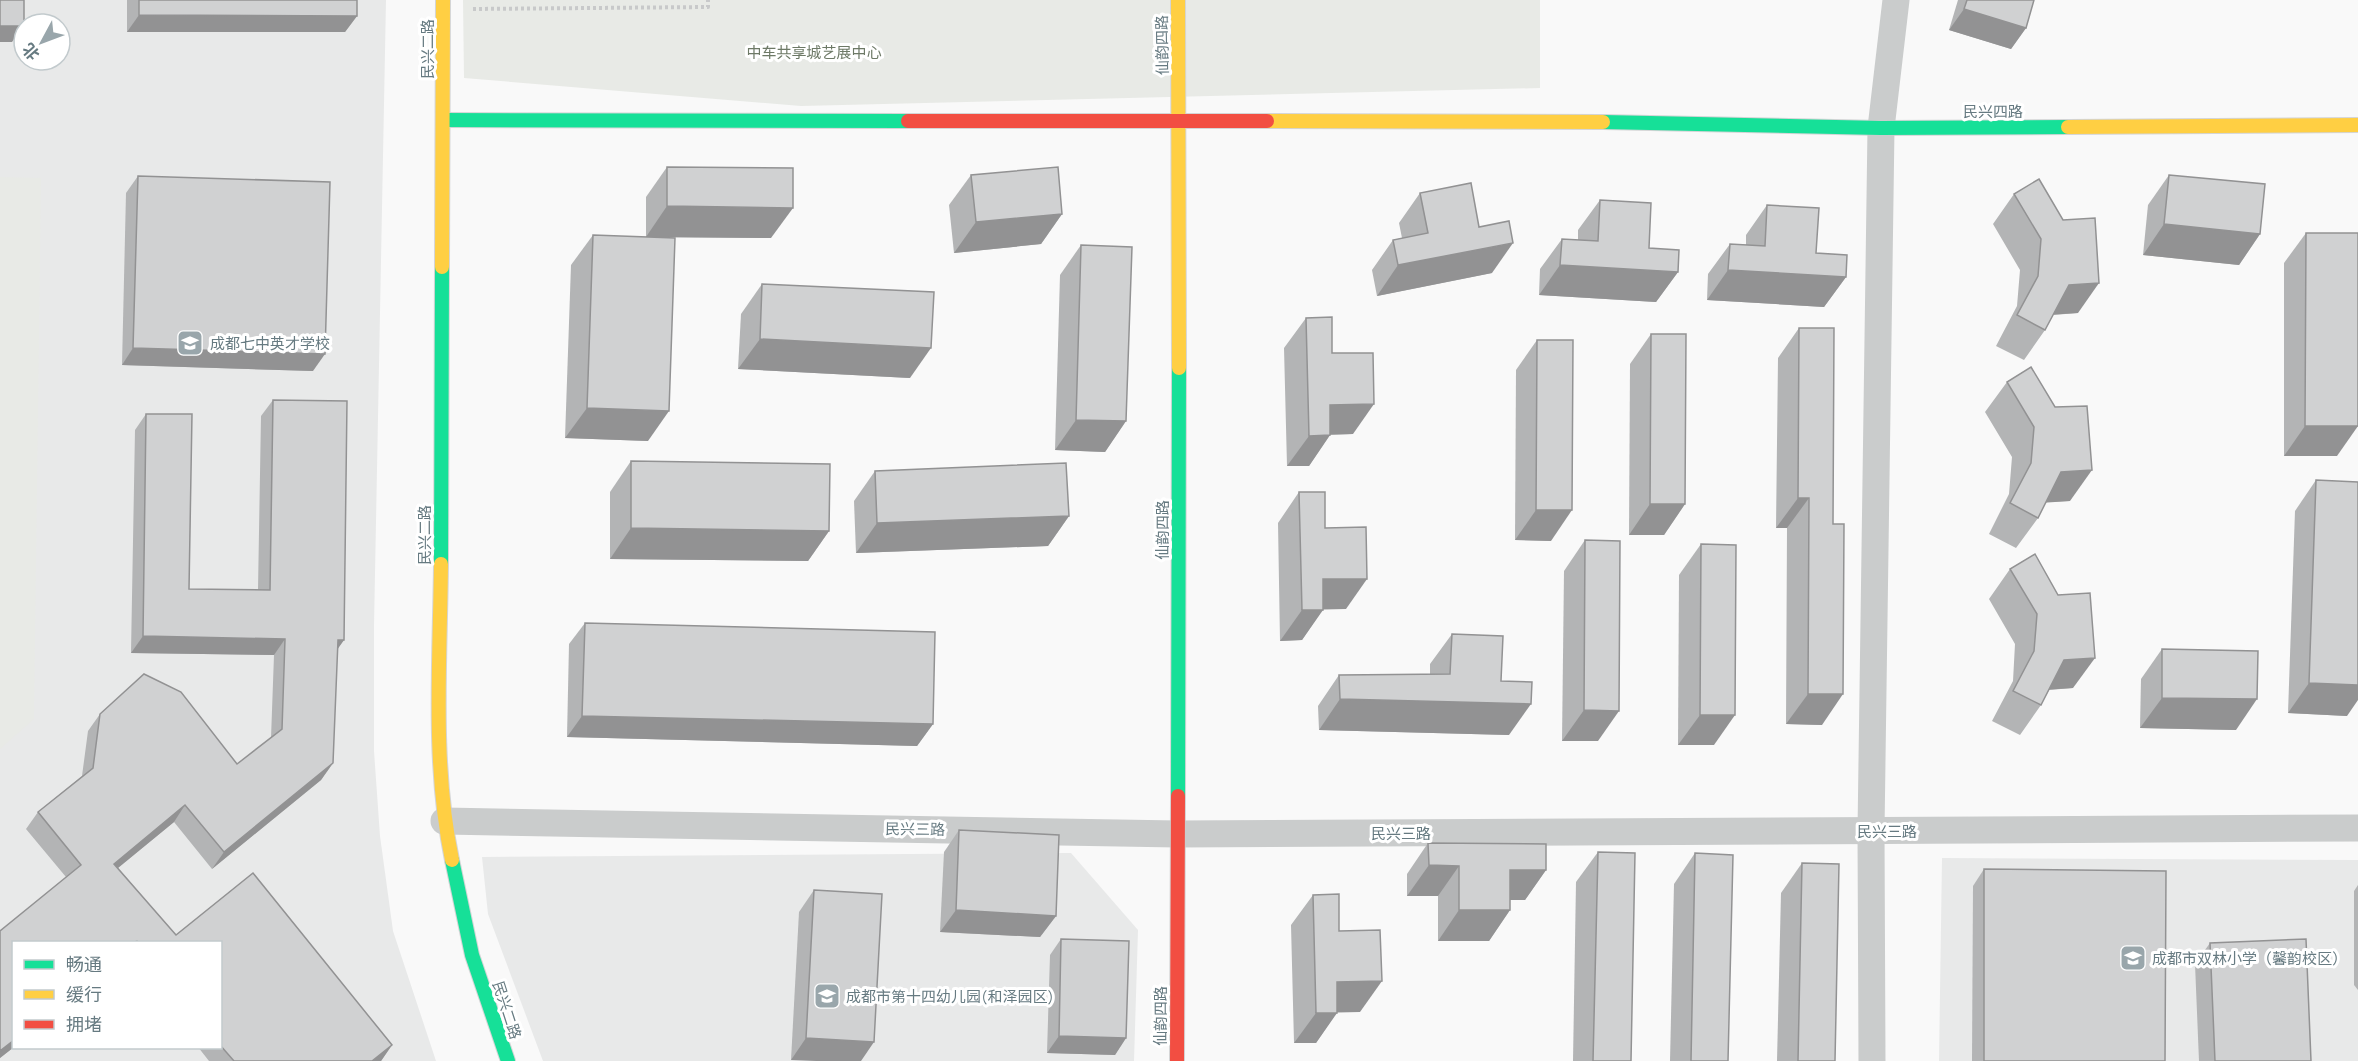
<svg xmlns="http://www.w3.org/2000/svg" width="2358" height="1061" viewBox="0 0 2358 1061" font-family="Manrope,'Noto Sans SC',sans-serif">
  <rect width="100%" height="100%" fill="#f9f9f9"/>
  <g fill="#e8e9e9" fill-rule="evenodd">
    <path d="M0 0H386L374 626V751L380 836 393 931 436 1061H0ZM24 24H60V60H24ZM14 942H220V1048H14Z"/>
    <path d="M1071 853 1138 930 1134 1061H543L488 914 482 857Z"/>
    <path d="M1942 858 2358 860V1061H1939Z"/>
  </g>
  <g fill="#e8eae6">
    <path d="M463 0H1540V88L801 106 464 78Z"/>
    <path d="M0 177 41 178 34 719 0 749Z"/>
  </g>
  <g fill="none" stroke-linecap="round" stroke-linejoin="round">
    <g stroke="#d4d5d6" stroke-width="16">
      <g id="fast">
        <path d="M443 120 908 121"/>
        <path d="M1603 122 1881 128 2068 127"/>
        <path d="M441 564 442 267"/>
        <path d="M1178 796 1179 368"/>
        <path d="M452 860 472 955 508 1061"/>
      </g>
    </g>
    <g stroke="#d4d5d6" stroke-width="16">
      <g id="slow">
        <path d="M1178 0 1179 368"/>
        <path d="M1267 121 1603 122"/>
        <path d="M2068 127 2358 125"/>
        <path d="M442 267 443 0"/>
        <path d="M441 564C440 662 432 764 452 860"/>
      </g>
    </g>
    <g stroke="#d4d5d6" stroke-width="16">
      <g id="jam">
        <path d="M908 121H1267"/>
        <path d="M1177 1061 1178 796"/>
      </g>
    </g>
    <path stroke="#c8c9ca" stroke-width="4" stroke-dasharray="3 3" stroke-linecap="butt" d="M473 9 708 7V0"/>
    <g stroke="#cacccc" stroke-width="27">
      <path d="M444 821 1177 834 2358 828"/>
      <path d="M1872 1061 1871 831 1881 128 1896 0"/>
    </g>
    <use href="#fast" stroke="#16e098" stroke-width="14"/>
    <use href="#slow" stroke="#ffcf43" stroke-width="14"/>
    <use href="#jam" stroke="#f24e42" stroke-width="14"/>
  </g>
  <g fill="#b3b4b5">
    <path d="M127 0H357V16L345 32H127Z"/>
    <path d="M1958 0H2034L2026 28 2011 49 1949 30Z"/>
    <path d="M667 167 771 238 646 237V197Z"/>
    <path d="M971 175 1062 214 1041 244 954 253 949 205Z"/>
    <path d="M2169 175 2260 234 2239 265 2143 255 2148 205Z"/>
    <path d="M138 176 313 371 122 365 126 193Z"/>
    <path d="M2039 179 2078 313 2053 315 2045 330 2024 360 1996 346 2017 306 2020 270 1993 224 2014 194Z"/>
    <path d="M1420 193 1479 227 1492 273 1377 296 1372 270 1393 240 1402 238 1399 223Z"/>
    <path d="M1600 200 1649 248 1678 272 1656 302 1539 295 1540 269 1562 239 1578 240V230Z"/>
    <path d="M1767 205 1816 253 1846 277 1824 307 1707 300 1708 274 1730 244 1746 245V235Z"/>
    <path d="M2306 233 2337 456H2284V263Z"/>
    <path d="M593 235 648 441 565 438 571 265Z"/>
    <path d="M1081 245 1126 421 1105 452 1055 450 1060 275Z"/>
    <path d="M762 284 910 378 738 369 741 314Z"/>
    <path d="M1306 318 1332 353 1353 434 1330 435 1309 466H1287L1284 348Z"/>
    <path d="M1799 328 1822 725 1786 724 1787 528H1776L1778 358Z"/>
    <path d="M1651 334 1685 504 1664 535H1629L1630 364Z"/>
    <path d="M1537 340 1551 541 1515 540 1516 370Z"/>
    <path d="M2031 367 2070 501 2046 502 2038 518 2016 548 1989 534 2009 494 2012 457 1985 412 2007 382Z"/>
    <path d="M273 400 347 401 344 640 337 649 333 763 321 780 212 869 174 822 118 868 176 935 253 873 392 1045 381 1061H209L198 1047H220V942H14V1047L0 1058V931L66 877 26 829 38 812 82 776 88 731 100 714 144 674 181 692 237 764 271 738 274 655 131 653 135 430 146 414H192L189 589 258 590 261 416Z"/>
    <path d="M631 461 829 531 808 561 610 559V492Z"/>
    <path d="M875 471 1069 516 1048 546 856 553 854 501Z"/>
    <path d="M2316 480 2347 716 2288 713 2295 511Z"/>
    <path d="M1299 492 1325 528 1346 609H1323L1302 640 1280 641 1278 523Z"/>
    <path d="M1585 540 1598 741H1562L1564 571Z"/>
    <path d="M1701 544 1714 745H1678L1679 575Z"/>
    <path d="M2035 554 2073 688 2049 690 2041 705 2020 735 1992 721 2013 681 2015 644 1989 599 2010 569Z"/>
    <path d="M585 623 933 724 917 746 567 737 569 644Z"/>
    <path d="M1452 634 1501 681 1509 735 1319 730 1318 706 1339 675H1430V664Z"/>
    <path d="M2162 649 2236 730 2140 728 2141 679Z"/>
    <path d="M959 830 1056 916 1040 937 940 932 944 852Z"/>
    <path d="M1428 843 1546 870 1525 900H1510V910L1489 941H1438V896H1407V874Z"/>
    <path d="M1598 852 1631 1061H1573L1576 882Z"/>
    <path d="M1695 853 1728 1061H1670L1674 884Z"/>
    <path d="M1802 863 1835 1061H1777L1781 893Z"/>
    <path d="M1984 869 2165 1061H1972L1973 886Z"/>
    <path d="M2358 885V990L2354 985V891Z"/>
    <path d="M814 890 874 1042 791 1060 799 912Z"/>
    <path d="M1313 895 1339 931 1360 1012H1337L1316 1043H1294L1291 925Z"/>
    <path d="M1061 939 1126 1038 1115 1055 1047 1053 1050 955Z"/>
    <path d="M2210 943 2311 1061H2199L2195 964Z"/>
  </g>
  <g fill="#929293">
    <path d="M1964 9 2026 28 2011 49 1949 30Z"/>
    <path d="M139 15 357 16 345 32H127Z"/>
    <path d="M0 26H24L12 42H0Z"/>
    <path d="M667 206 793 208 771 238 646 237Z"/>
    <path d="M1062 214 1041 244 954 253 976 222Z"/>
    <path d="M2164 224 2260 234 2239 265 2143 255Z"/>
    <path d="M1513 243 1492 273 1377 296 1398 265Z"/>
    <path d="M1560 265 1678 272 1656 302 1539 295Z"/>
    <path d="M1728 270 1846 277 1824 307 1707 300Z"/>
    <path d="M2099 283 2078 313 2047 315 2069 285Z"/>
    <path d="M760 339 931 348 910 378 738 369Z"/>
    <path d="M133 348 325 354 313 371 122 365Z"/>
    <path d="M1374 404 1353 434 1308 435 1330 405Z"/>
    <path d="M587 408 669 411 648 441 565 438Z"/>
    <path d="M1076 420 1126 421 1105 452 1055 450Z"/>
    <path d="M2305 426H2358L2337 456H2284Z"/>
    <path d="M1330 435 1309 466H1287L1309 436Z"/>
    <path d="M2092 470 2070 501 2040 503 2061 472Z"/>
    <path d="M1798 498H1809L1787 528H1776Z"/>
    <path d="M1650 504H1685L1664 535H1629Z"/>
    <path d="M1536 510H1572L1551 541 1515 540Z"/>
    <path d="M1069 516 1048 546 856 553 877 523Z"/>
    <path d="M631 528 829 531 808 561 610 559Z"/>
    <path d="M1323 579H1367L1346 609 1301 610Z"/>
    <path d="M1302 610H1323L1302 640 1280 641Z"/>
    <path d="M143 636 285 639 274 655 131 653Z"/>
    <path d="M338 640H344L332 657Z"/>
    <path d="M2095 658 2073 688 2043 690 2064 660Z"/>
    <path d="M2309 683 2358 685V700L2347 716 2288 713Z"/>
    <path d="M1808 694H1843L1822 725 1786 724Z"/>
    <path d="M2162 698 2257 699 2236 730 2140 728Z"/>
    <path d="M1340 699 1531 704 1509 735 1319 730Z"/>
    <path d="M1584 710 1619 711 1598 741H1562Z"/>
    <path d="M1700 715H1735L1714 745H1678Z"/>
    <path d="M582 716 933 724 917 746 567 737Z"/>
    <path d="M333 763 321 780 212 869 224 852Z"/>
    <path d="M185 805 174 822 102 881 114 864Z"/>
    <path d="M1429 865 1459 866 1438 896H1407Z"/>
    <path d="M1510 870H1546L1525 900H1489Z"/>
    <path d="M956 910 1056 916 1040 937 940 932Z"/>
    <path d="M1459 910H1510L1489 941H1438Z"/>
    <path d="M1382 981 1360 1012 1315 1013 1337 982Z"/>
    <path d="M1316 1013H1337L1316 1043H1294Z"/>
    <path d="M1059 1036 1126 1038 1115 1055 1047 1053Z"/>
    <path d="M806 1038 874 1042 861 1061H816L791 1060Z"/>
    <path d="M14 1040V1047L0 1058V1051Z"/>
    <path d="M392 1045 381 1061H372Z"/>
  </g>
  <g fill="#d0d1d2" stroke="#929293" stroke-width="1.5">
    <rect x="0" y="0" width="24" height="26"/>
    <path d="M139 0H357V16L139 15Z"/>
    <path d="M1967 0H2034L2026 28 1964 9Z"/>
    <path d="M667 167 793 168V208L667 206Z"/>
    <path d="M1058 167 1062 214 976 222 971 175Z"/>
    <path d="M2169 175 2265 184 2260 234 2164 224Z"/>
    <path d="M138 176 330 182 325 354 133 348Z"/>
    <path d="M2039 179 2063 220 2095 218 2099 283 2069 285 2045 330 2017 315 2038 276 2041 239 2014 194Z"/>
    <path d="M1471 183 1479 227 1509 221 1513 243 1398 265 1393 240 1428 233 1420 193Z"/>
    <path d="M1600 200 1651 203 1649 248 1679 250 1678 272 1560 265 1562 239 1598 241Z"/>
    <path d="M1767 205 1819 208 1816 253 1847 255 1846 277 1728 270 1730 244 1765 246Z"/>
    <path d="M2306 233H2358V426H2305Z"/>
    <path d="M593 235 675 238 669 411 587 408Z"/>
    <path d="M1081 245 1132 247 1126 421 1076 420Z"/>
    <path d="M762 284 934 292 931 348 760 339Z"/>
    <path d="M1332 317V353H1373L1374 404 1330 405V435L1309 436 1306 318Z"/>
    <path d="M1799 328H1834L1833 524H1844L1843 694H1808L1809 498H1798Z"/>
    <path d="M1651 334H1686L1685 504H1650Z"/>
    <path d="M1537 340H1573L1572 510H1536Z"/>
    <path d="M2031 367 2055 407 2087 406 2092 470 2061 472 2038 518 2010 503 2031 463 2034 427 2007 382Z"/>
    <path d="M273 400 347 401 344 640H338L333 763 224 852 185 805 114 864 176 935 253 873 392 1045 372 1061H234L220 1045V942H138L137 941 135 942H14V1040L0 1051V931L81 865 38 812 93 768 100 714 144 674 181 692 237 764 282 729 285 639 143 636 146 414H192L189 589 270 590Z"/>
    <path d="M631 461 830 464 829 531 631 528Z"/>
    <path d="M1066 463 1069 516 877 523 875 471Z"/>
    <path d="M2316 480 2358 482V685L2309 683Z"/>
    <path d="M1299 492H1325V528L1366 527 1367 579H1323V610H1302Z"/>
    <path d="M1585 540 1620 541 1619 711 1584 710Z"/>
    <path d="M1701 544 1736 545 1735 715H1700Z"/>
    <path d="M2035 554 2058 595 2090 593 2095 658 2064 660 2041 705 2013 691 2034 651 2037 614 2010 569Z"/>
    <path d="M585 623 935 632 933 724 582 716Z"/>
    <path d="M1452 634 1503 636 1501 681 1532 682 1531 704 1340 699 1339 675 1450 674Z"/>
    <path d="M2162 649 2258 651 2257 699 2162 698Z"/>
    <path d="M959 830 1059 835 1056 916 956 910Z"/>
    <path d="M1428 843 1546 844V870H1510V910H1459V866L1429 865Z"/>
    <path d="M1598 852 1635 853 1631 1061H1593Z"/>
    <path d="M1695 853 1733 855 1728 1061H1691Z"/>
    <path d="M1802 863 1839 864 1835 1061H1798Z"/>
    <path d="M1984 869 2166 871 2165 1061H1984Z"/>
    <path d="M814 890 882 894 874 1042 806 1038Z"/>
    <path d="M1339 894V931L1380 930 1382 981 1337 982V1013H1316L1313 895Z"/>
    <path d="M1061 939 1129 941 1126 1038 1059 1036Z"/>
    <path d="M2306 939 2311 1061H2215L2210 943Z"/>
  </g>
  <defs>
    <g id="school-square" transform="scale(1.35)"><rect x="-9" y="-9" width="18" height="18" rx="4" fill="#99a6ab" stroke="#fff"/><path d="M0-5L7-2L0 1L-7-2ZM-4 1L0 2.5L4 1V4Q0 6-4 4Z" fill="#fff"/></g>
  </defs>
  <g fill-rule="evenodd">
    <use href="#school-square" x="190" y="343"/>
    <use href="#school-square" x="2133" y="958"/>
    <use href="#school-square" x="827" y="996"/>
  </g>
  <g text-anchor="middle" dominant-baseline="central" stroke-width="6" stroke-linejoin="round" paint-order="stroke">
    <g font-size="15" fill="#667a81" stroke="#fff">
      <text transform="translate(1162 45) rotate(-91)">仙韵四路</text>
      <text transform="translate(427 49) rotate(-90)">民兴二路</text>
      <text x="1993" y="111">民兴四路</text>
      <text transform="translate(1162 530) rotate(-90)">仙韵四路</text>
      <text transform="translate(424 535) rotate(-90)">民兴二路</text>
      <text transform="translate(915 829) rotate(1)">民兴三路</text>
      <text x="1887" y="831">民兴三路</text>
      <text x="1401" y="833">民兴三路</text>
      <text transform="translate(507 1010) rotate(72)">民兴二路</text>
      <text transform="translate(1160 1016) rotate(-90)">仙韵四路</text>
    </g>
    <g font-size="15" fill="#6d7966" stroke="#fff">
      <text x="814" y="52">中车共享城艺展中心</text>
    </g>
    <g font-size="15" fill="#667a81" stroke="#fff" text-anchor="start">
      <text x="210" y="343">成都七中英才学校</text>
      <text x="2152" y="958">成都市双林小学（馨韵校区）</text>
      <text x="846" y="996">成都市第十四幼儿园(和泽园区)</text>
    </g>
  </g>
  <rect x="12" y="941" width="210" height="108" fill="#ffffff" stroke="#c2cacd" stroke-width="1.5"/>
  <rect x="24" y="960" width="30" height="9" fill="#16e098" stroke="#c2cacd" stroke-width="1.5"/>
  <text x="66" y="971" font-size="18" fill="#667a81">畅通</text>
  <rect x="24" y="990" width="30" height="9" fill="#ffcf43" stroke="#c2cacd" stroke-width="1.5"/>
  <text x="66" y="1001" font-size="18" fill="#667a81">缓行</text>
  <rect x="24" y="1020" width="30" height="9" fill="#f24e42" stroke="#c2cacd" stroke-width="1.5"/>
  <text x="66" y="1031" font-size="18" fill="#667a81">拥堵</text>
  <g transform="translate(42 42) rotate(229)"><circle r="28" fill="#ffffff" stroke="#c2cacd" stroke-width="1.5"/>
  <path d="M0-4.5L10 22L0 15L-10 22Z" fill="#99a6ab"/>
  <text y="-9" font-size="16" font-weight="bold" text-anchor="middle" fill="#667a81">北</text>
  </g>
</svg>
